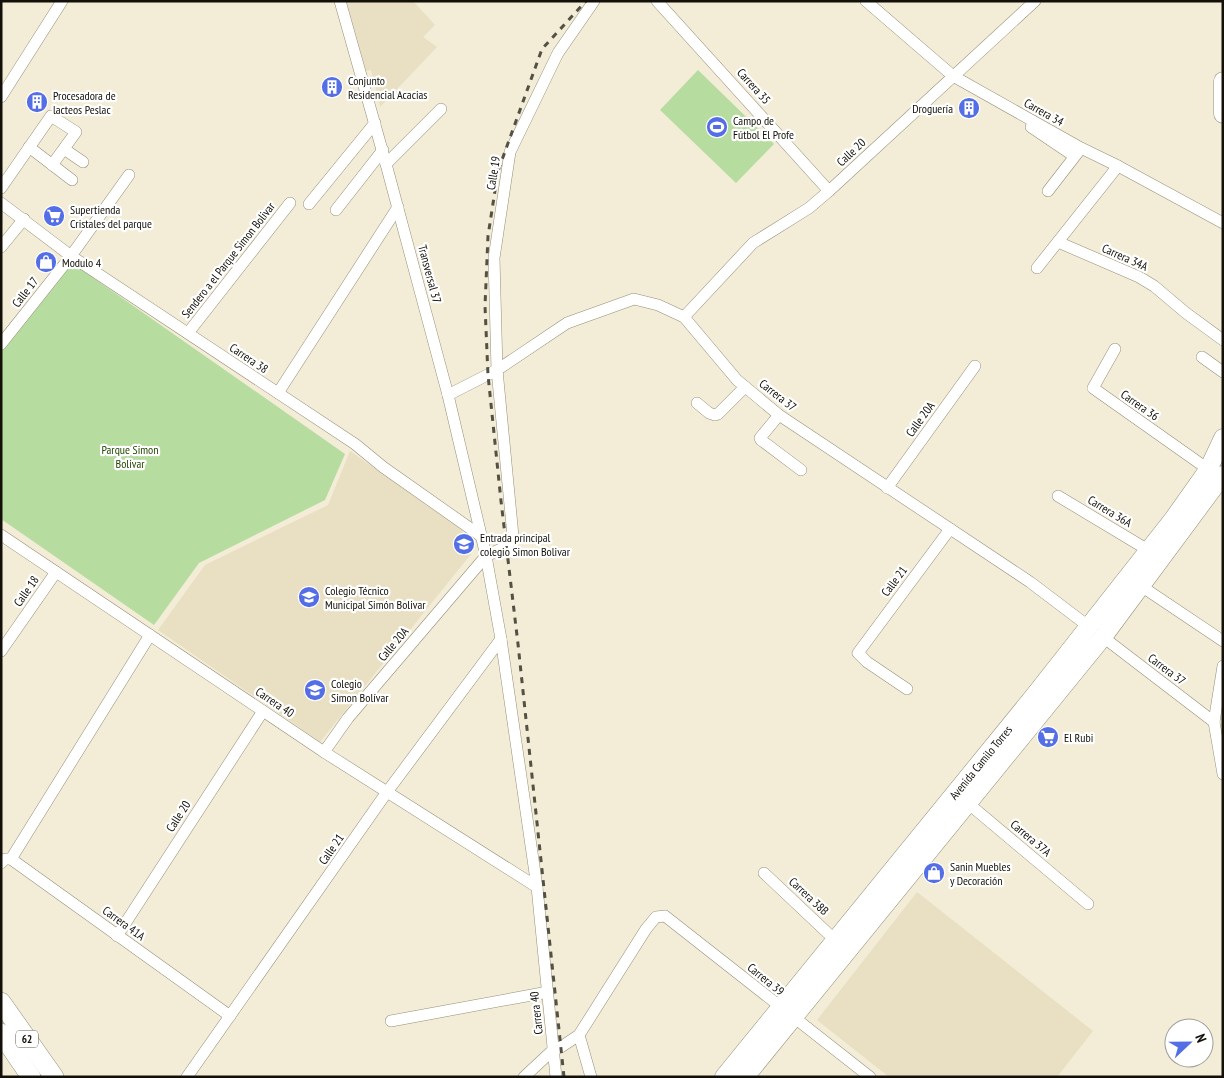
<svg xmlns="http://www.w3.org/2000/svg" width="1224" height="1078" viewBox="0 0 1224 1078" font-family="'PT Sans Narrow',sans-serif">
  <rect width="100%" height="100%" fill="#f3ecd6"/>
  <g fill="#e9e0c3">
    <path d="M346 1H413L435 25 423 37 437 47 380 107 371 70 366 71Z"/>
    <path d="M350 451 462 530 471 554 320 742 158 630 205 565 328 505Z"/>
    <path d="M917 892 1093 1031 1057 1077H889L817 1020Z"/>
  </g>
  <g fill="#b6dc9f">
    <path d="M698 70 774 144 736 183 660 110Z"/>
    <path d="M72 263 345 454 325 500 199 563 154 625 1 519V352Z"/>
  </g>
  <g fill="none" stroke-linecap="round" stroke-linejoin="round">
    <g stroke="#958f7b" stroke-width="12">
      <g id="minor">
        <path d="M340 1 386 164 448 395 486 556 501 639 537 887 556 1077"/>
        <path d="M657 1 829 191"/>
        <path d="M866 1 953 76 1081 148 1118 166 1223 223"/>
        <path d="M1 97 62 1"/>
        <path d="M1031 127 1074 156"/>
        <path d="M29 147 72 180"/>
        <path d="M64 149 83 162"/>
        <path d="M386 164 441 109"/>
        <path d="M1 188 51 116 76 132 52 165"/>
        <path d="M1048 191 1079 151"/>
        <path d="M1 203 71 256 355 444 383 467 481 536"/>
        <path d="M309 204 375 123"/>
        <path d="M336 210 383 150"/>
        <path d="M1058 242 1139 277 1154 286 1186 313 1223 340"/>
        <path d="M1 247 24 219"/>
        <path d="M1037 268 1118 166"/>
        <path d="M684 317 753 243 809 208 829 191 1035 1"/>
        <path d="M188 333 290 203"/>
        <path d="M1 344 71 256 129 175"/>
        <path d="M1115 349 1093 388 1212 472"/>
        <path d="M1202 357 1223 372"/>
        <path d="M278 393 398 207"/>
        <path d="M448 395 497 370 567 323 634 299 658 305 684 317 737 380 779 415 1030 582 1088 626"/>
        <path d="M697 403 709 413 715 415 718 414 745 387"/>
        <path d="M779 415 760 438 761 440 801 470"/>
        <path d="M887 488 975 366"/>
        <path d="M1058 496 1148 550"/>
        <path d="M1 535 324 752 537 887"/>
        <path d="M1141 586 1223 641"/>
        <path d="M1103 637 1214 722"/>
        <path d="M1 651 56 572"/>
        <path d="M1223 666 1214 722 1223 774"/>
        <path d="M907 689 867 662 858 653 950 529"/>
        <path d="M324 752 348 718 486 556 507 546 513 536 497 370 494 258 510 152 558 53 594 1"/>
        <path d="M963 799 1088 904"/>
        <path d="M11 859 150 635"/>
        <path d="M1 863 5 859H11L230 1016"/>
        <path d="M764 873 835 940"/>
        <path d="M117 936 263 711"/>
        <path d="M391 1021 548 992"/>
        <path d="M579 1035 591 1077"/>
        <path d="M187 1077 387 792 501 639"/>
        <path d="M524 1077 553 1050 561 1047 579 1035 646 929 656 917 665 916 870 1077"/>
      </g>
    </g>
    <g stroke="#958f7b" stroke-width="19">
      <g id="primary">
        <path d="M1223 81V114"/>
        <path id="s1" d="M724 1077 1034 696 1174 518 1208 470 1223 438"/>
        <path d="M745 1077 1103 637 1223 475"/>
      </g>
    </g>
    <g stroke="#958f7b" stroke-width="20">
      <g id="trunk">
        <path d="M1 1002 54 1077"/>
        <path d="M1 1033 31 1077"/>
      </g>
    </g>
    <use href="#minor" stroke="#fff" stroke-width="11"/>
    <use href="#primary" stroke="#fff" stroke-width="18"/>
    <use href="#trunk" stroke="#fff" stroke-width="19"/>
    <path stroke="#535044" stroke-width="3" stroke-dasharray="6 6" stroke-linecap="butt" d="M564 1077 518 644 501 501 488 375 485 306 488 236 498 171 542 49 586 1"/>
  </g>
  <defs>
    <g id="building-disc" transform="scale(1.125)"><circle r="9.5" fill="#546fe5" stroke="#fff"/><path d="M-4-6H4V6H1V3H-1V6H-4ZM-2.5-4.3h1.7v1.8h-1.7ZM.8-4.3h1.7v1.8H.8ZM-2.5-1h1.7V.8h-1.7ZM.8-1h1.7V.8H.8Z" fill="#fff"/></g>
    <g id="stadium-disc" transform="scale(1.125)"><circle r="9.5" fill="#546fe5" stroke="#fff"/><path d="M0-5a6.5 5 0 1 0 0 10a6.5 5 0 1 0 0-10ZM-3.5-1.8h7v3.6h-7Z" fill="#fff"/></g>
    <g id="supermarket-disc" transform="scale(1.125)"><circle r="9.5" fill="#546fe5" stroke="#fff"/><path d="M-6-5.5h2.5l.6 2H6L4.5 2H-2.5L-4.4-4H-6ZM-1.5 3.2a1.3 1.3 0 1 0 .1 0ZM3 3.2a1.3 1.3 0 1 0 .1 0Z" fill="#fff"/></g>
    <g id="shop-disc" transform="scale(1.125)"><circle r="9.5" fill="#546fe5" stroke="#fff"/><path d="M-5-2.5h2.3a2.7 3.5 0 0 1 5.4 0H5L5.5 6h-11ZM-1.5-2.5h3a1.5 2.3 0 0 0-3 0Z" fill="#fff"/></g>
    <g id="school-disc" transform="scale(1.125)"><circle r="9.5" fill="#546fe5" stroke="#fff"/><path d="M0-5L7-2L0 1L-7-2ZM-4 1L0 2.5L4 1V4Q0 6-4 4Z" fill="#fff"/></g>
    <g id="university-disc" transform="scale(1.125)"><circle r="9.5" fill="#546fe5" stroke="#fff"/><path d="M0-5L7-2L0 1L-7-2ZM-4 1L0 2.5L4 1V4Q0 6-4 4Z" fill="#fff"/></g>
  </defs>
  <g fill-rule="evenodd">
    <use href="#building-disc" x="332" y="87"/>
    <use href="#building-disc" x="37" y="102"/>
    <use href="#building-disc" x="969" y="108"/>
    <use href="#stadium-disc" x="717" y="127"/>
    <use href="#supermarket-disc" x="54" y="216"/>
    <use href="#shop-disc" x="46" y="262"/>
    <use href="#school-disc" x="464" y="544"/>
    <use href="#school-disc" x="309" y="597"/>
    <use href="#university-disc" x="315" y="690"/>
    <use href="#supermarket-disc" x="1048" y="737"/>
    <use href="#shop-disc" x="934" y="873"/>
  </g>
  <g text-anchor="middle" dominant-baseline="central" stroke-width="4.5" stroke-linejoin="round" paint-order="stroke">
    <rect fill="#fff" stroke="#595852" stroke-width="1" x="16" y="1030.5" width="22" height="17" rx="4"/>
    <g font-size="11" font-weight="bold" fill="#121008">
      <text x="27" y="1039">62</text>
    </g>
    <g font-size="12" fill="#121008" stroke="#fff" text-anchor="start">
      <text x="348" y="80">Conjunto<tspan x="348" dy="14">Residencial Acacias</tspan></text>
      <text x="53" y="95">Procesadora de<tspan x="53" dy="14">lacteos Peslac</tspan></text>
      <text x="953" y="108" text-anchor="end">Droguería</text>
      <text x="733" y="120">Campo de<tspan x="733" dy="14">Fútbol El Profe</tspan></text>
      <text x="70" y="209">Supertienda<tspan x="70" dy="14">Cristales del parque</tspan></text>
      <text x="62" y="262">Modulo 4</text>
      <text x="480" y="537">Entrada principal<tspan x="480" dy="14">colegio Simon Bolivar</tspan></text>
      <text x="325" y="590">Colegio Técnico<tspan x="325" dy="14">Municipal Simón Bolivar</tspan></text>
      <text x="331" y="683">Colegio<tspan x="331" dy="14">Simon Bolívar</tspan></text>
      <text x="1064" y="737">El Rubi</text>
      <text x="950" y="866">Sanin Muebles<tspan x="950" dy="14">y Decoración</tspan></text>
    </g>
    <g font-size="12" fill="#121008" stroke="#fff">
      <text transform="translate(754 86) rotate(48)">Carrera 35</text>
      <text transform="translate(1044 112) rotate(29)">Carrera 34</text>
      <text transform="translate(851 152) rotate(-43)">Calle 20</text>
      <text transform="translate(493 173) rotate(-81)">Calle 19</text>
      <text transform="translate(1125 257) rotate(24)">Carrera 34A</text>
      <text transform="translate(228 260) rotate(-52)">Sendero a el Parque Simon Bolivar</text>
      <text transform="translate(430 274) rotate(75)">Transversal 37</text>
      <text transform="translate(25 292) rotate(-52)">Calle 17</text>
      <text transform="translate(249 358) rotate(34)">Carrera 38</text>
      <text transform="translate(778 395) rotate(38)">Carrera 37</text>
      <text transform="translate(1140 405) rotate(35)">Carrera 36</text>
      <text transform="translate(920 419) rotate(-54)">Calle 20A</text>
      <text transform="translate(1110 511) rotate(31)">Carrera 36A</text>
      <text transform="translate(894 581) rotate(-53)">Calle 21</text>
      <text transform="translate(26 591) rotate(-55)">Calle 18</text>
      <text transform="translate(393 644) rotate(-50)">Calle 20A</text>
      <text transform="translate(1167 669) rotate(37)">Carrera 37</text>
      <text transform="translate(275 702) rotate(34)">Carrera 40</text>
      <text stroke="none"><textPath href="#s1" startOffset="406">Avenida Camilo Torres</textPath></text>
      <text transform="translate(178 816) rotate(-57)">Calle 20</text>
      <text transform="translate(1031 838) rotate(40)">Carrera 37A</text>
      <text transform="translate(331 849) rotate(-55)">Calle 21</text>
      <text transform="translate(809 896) rotate(43)">Carrera 38B</text>
      <text transform="translate(124 923) rotate(36)">Carrera 41A</text>
      <text transform="translate(766 979) rotate(39)">Carrera 39</text>
      <text transform="translate(536 1013) rotate(-96)">Carrera 40</text>
    </g>
    <g font-size="12" fill="#234602" stroke="#fff">
      <text x="130" y="449">Parque Simon<tspan x="130" dy="14">Bolivar</tspan></text>
    </g>
  </g>
  <rect width="1224" height="1078" fill="none" stroke="#121008" stroke-width="5"/>
  <g transform="translate(1189 1043) rotate(68)"><circle r="24" fill="#ffffff" stroke="#a09f9c"/>
  <path d="M0-4L9 19L0 12L-9 19Z" fill="#546fe5"/>
  <text y="-8" font-size="14" font-weight="bold" text-anchor="middle" fill="#121008">N</text>
  </g>
</svg>
